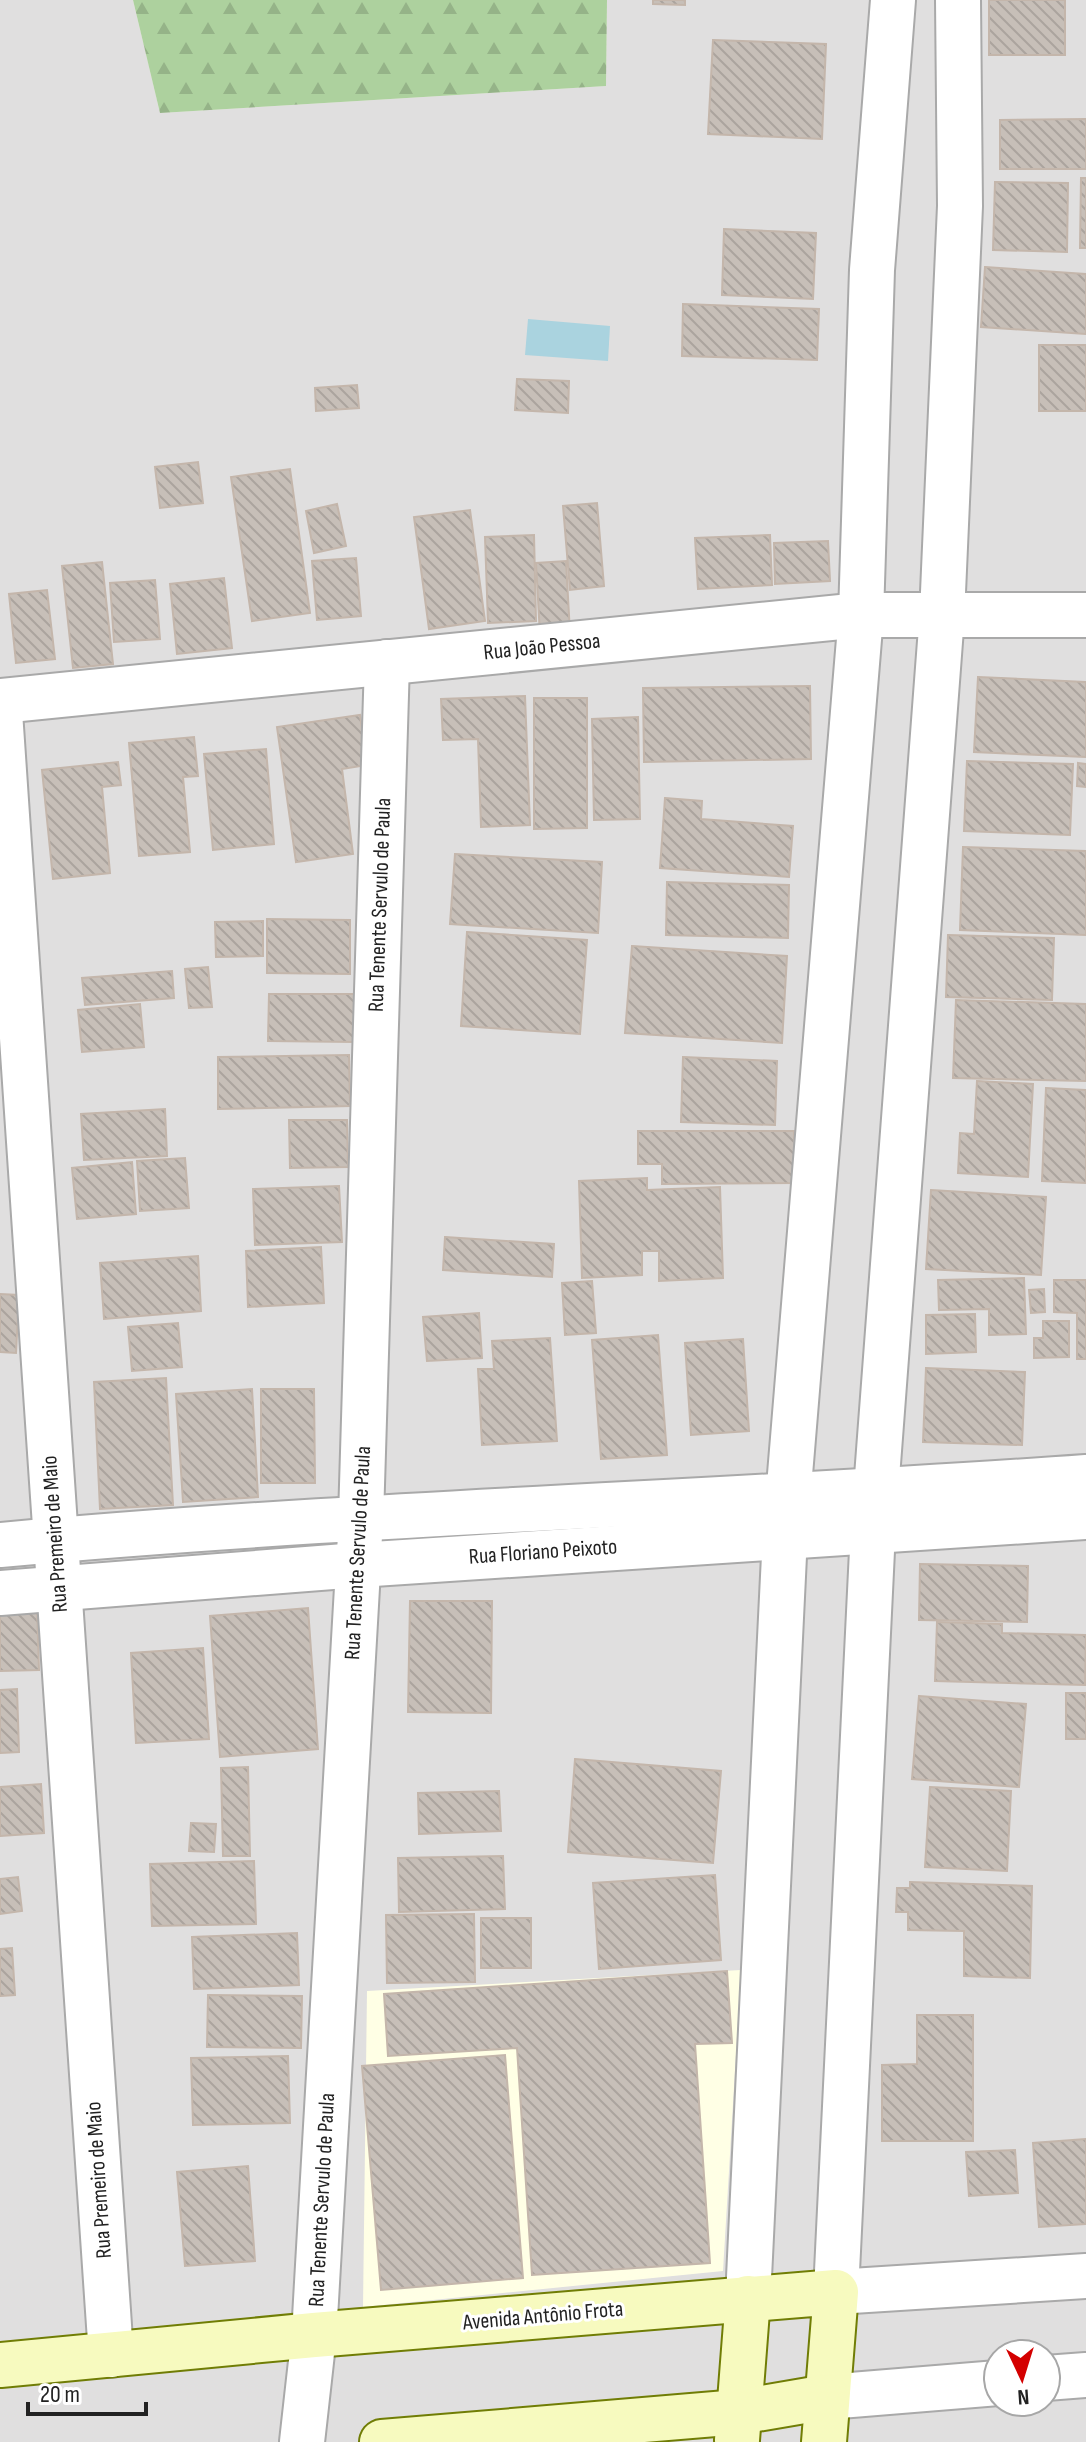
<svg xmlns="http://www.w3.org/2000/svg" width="1086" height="2442" viewBox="0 0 1086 2442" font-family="'Sofia Sans Condensed',sans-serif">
  <defs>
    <pattern id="forest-firs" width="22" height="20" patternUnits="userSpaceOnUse" patternTransform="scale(2)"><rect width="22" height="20" fill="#add19e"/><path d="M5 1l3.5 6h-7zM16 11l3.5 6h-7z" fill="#95b388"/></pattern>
    <pattern id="building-back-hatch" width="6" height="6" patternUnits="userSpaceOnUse" patternTransform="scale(2)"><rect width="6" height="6" fill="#c7bfb8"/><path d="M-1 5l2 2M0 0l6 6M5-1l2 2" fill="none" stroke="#aba49e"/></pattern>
  </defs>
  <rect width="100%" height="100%" fill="#f2efe9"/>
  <path fill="#e0dfdf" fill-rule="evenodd" d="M0 0H133L160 113 606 86 607 0H1086V2442H0ZM998 2354H1046V2402H998Z"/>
  <path fill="#ffffe5" d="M741 1970 723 2271 363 2307 367 1991Z"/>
  <path fill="url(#forest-firs)" d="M133 0H607L606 86 160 113Z"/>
  <path fill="#aad3df" d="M528 319 610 326 608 361 525 355Z"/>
  <g fill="url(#building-back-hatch)" stroke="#c4b6ab" stroke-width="2">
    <path d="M653 0H685V5L653 4Z"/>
    <rect x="989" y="0" width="76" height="55"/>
    <path d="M713 40 826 44 822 139 708 134Z"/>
    <path d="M1086 119V169H1000V120Z"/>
    <path d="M1081 178H1086V248H1080Z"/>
    <path d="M995 182 1068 183 1067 252 993 250Z"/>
    <path d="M724 229 816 233 813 299 722 295Z"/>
    <path d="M985 267 1086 274V334L981 327Z"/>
    <path d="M683 304 819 309 817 360 682 356Z"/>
    <rect x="1039" y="345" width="47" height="66"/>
    <path d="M517 379 569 381 568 413 515 410Z"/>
    <path d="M357 385 359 408 316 411 315 388Z"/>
    <path d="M198 462 203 503 160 508 155 467Z"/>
    <path d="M290 469 310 613 252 621 231 477Z"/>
    <path d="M597 503 604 586 570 590 563 506Z"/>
    <path d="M337 504 346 546 314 553 306 511Z"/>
    <path d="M470 510 485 621 429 629 414 517Z"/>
    <path d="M534 535 536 621 488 623 485 537Z"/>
    <path d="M770 535 772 585 698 589 695 538Z"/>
    <path d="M828 541 830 581 775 584 774 543Z"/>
    <path d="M356 558 361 616 317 620 312 561Z"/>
    <path d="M566 561 570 633 540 635 536 563Z"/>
    <path d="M102 562 113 664 73 668 62 566Z"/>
    <path d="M224 578 232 648 177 654 170 584Z"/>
    <path d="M155 580 160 639 114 642 110 583Z"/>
    <path d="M47 590 55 659 16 663 9 594Z"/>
    <path d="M978 677 1086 682V757L974 752Z"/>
    <path d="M810 686 811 759 644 762 643 688Z"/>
    <path d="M525 696 530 825 481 827 478 739 443 740 441 699Z"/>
    <path d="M534 698H587V828L534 829Z"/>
    <path d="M360 715 367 765 342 769 353 854 296 862 277 727Z"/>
    <path d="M638 717 640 819 594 820 592 719Z"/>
    <path d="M194 737 198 776 183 777 190 852 139 856 129 743Z"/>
    <path d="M266 749 274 844 213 850 204 754Z"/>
    <path d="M967 761 1073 764 1070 835 964 831Z"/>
    <path d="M118 762 121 785 102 787 110 873 53 879 42 770Z"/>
    <path d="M1078 763 1086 764V787L1077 786Z"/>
    <path d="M665 798 702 801 701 819 793 826 789 877 660 868Z"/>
    <path d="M963 847 1086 851V935L960 930Z"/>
    <path d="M455 854 602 862 598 933 450 924Z"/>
    <path d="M667 882 789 885 788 938 666 935Z"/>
    <path d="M267 919 350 920V974L267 973Z"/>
    <path d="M263 921V956L216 957 215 922Z"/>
    <path d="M467 932 587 940 580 1034 461 1026Z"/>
    <path d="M948 935 1054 938 1052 1000 946 997Z"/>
    <path d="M632 946 787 956 782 1043 625 1033Z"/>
    <path d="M208 967 212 1007 189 1008 185 969Z"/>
    <path d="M172 971 174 998 85 1005 82 978Z"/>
    <path d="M269 994H354V1042L268 1041Z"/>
    <path d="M956 1000 1086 1004V1081L953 1078Z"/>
    <path d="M140 1004 144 1047 82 1052 78 1010Z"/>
    <path d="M349 1055 350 1106 218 1109V1057Z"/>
    <path d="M683 1057 777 1061 775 1125 681 1122Z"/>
    <path d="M977 1081 1033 1084 1028 1177 958 1173 960 1133 974 1134Z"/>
    <path d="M1046 1088 1086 1090V1183L1042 1181Z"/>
    <path d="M165 1109 167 1156 84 1160 81 1114Z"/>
    <path d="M289 1120H347L348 1167 290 1168Z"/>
    <path d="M638 1131H794L795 1183 662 1184V1164H638Z"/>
    <path d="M185 1158 189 1208 140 1211 137 1161Z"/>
    <path d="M132 1162 136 1214 77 1219 72 1168Z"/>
    <path d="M647 1178V1190L720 1187 723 1278 659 1281V1251H642V1275L582 1278 579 1181Z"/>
    <path d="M339 1186 342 1242 255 1245 253 1189Z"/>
    <path d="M931 1190 1046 1197 1041 1275 926 1269Z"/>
    <path d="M445 1237 554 1244 552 1277 443 1270Z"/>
    <path d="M321 1247 324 1303 248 1307 246 1251Z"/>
    <path d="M198 1256 201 1311 104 1319 100 1263Z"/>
    <path d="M1024 1278 1026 1334 989 1335V1309L939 1310 938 1280Z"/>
    <path d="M1054 1280H1086V1359H1077V1313L1054 1312Z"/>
    <path d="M592 1281 596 1333 565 1335 562 1283Z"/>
    <path d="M1044 1289 1045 1312 1031 1313 1029 1290Z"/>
    <path d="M0 1294 19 1295 16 1353 0 1352Z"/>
    <path d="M479 1313 482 1358 427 1361 423 1317Z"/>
    <path d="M975 1314 976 1352 926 1354V1315Z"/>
    <path d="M1043 1321H1069V1357L1034 1358V1338H1043Z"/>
    <path d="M178 1323 182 1367 132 1371 128 1327Z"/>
    <path d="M658 1335 667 1455 601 1459 592 1340Z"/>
    <path d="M550 1338 557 1441 482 1445 478 1369H494L492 1341Z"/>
    <path d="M743 1339 749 1431 691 1435 685 1343Z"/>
    <path d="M926 1368 1025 1372 1022 1445 923 1442Z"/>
    <path d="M166 1378 173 1505 100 1509 94 1382Z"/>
    <path d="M252 1389 258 1497 183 1502 176 1394Z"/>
    <path d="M261 1389H314L315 1483H261Z"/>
    <path d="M920 1564 1028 1566 1027 1622 919 1620Z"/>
    <path d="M410 1601H492L491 1713 408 1712Z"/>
    <path d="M37 1608 39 1670 0 1671V1610Z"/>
    <path d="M308 1608 318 1749 220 1757 210 1616Z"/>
    <path d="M937 1622 1002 1624V1633L1086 1635 1085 1685 935 1681Z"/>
    <path d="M203 1648 209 1739 136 1743 131 1653Z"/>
    <path d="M17 1689 19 1752 0 1753V1690Z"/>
    <rect x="1066" y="1693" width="20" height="46"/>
    <path d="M919 1696 1026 1704 1019 1787 912 1779Z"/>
    <path d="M575 1759 721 1771 713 1863 568 1852Z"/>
    <path d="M248 1767 250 1856H223L221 1768Z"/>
    <path d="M41 1784 44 1833 0 1836V1787Z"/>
    <path d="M930 1787 1011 1791 1007 1871 925 1867Z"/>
    <path d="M499 1791 501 1831 419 1834 418 1793Z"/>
    <path d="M191 1823 216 1824 214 1852 189 1851Z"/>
    <path d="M503 1856 505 1909 399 1912 398 1858Z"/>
    <path d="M254 1861 256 1924 152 1926 150 1864Z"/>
    <path d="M715 1875 721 1960 599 1969 593 1883Z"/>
    <path d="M18 1877 22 1911 0 1914V1879Z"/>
    <path d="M910 1882 1032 1886 1030 1978 964 1976V1931L908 1930V1912H896L897 1888H910Z"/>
    <path d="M474 1914 475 1982 387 1983 386 1915Z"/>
    <rect x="481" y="1918" width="50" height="50"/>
    <path d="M297 1933 299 1985 194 1989 192 1937Z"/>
    <path d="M12 1948 15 1995 0 1996V1949Z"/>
    <path d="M727 1971 732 2043 695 2044 710 2263 532 2275 517 2048 388 2056 384 1994Z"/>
    <path d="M208 1995 302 1996 301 2048 207 2047Z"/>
    <path d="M917 2015H973V2141H882V2065L917 2064Z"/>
    <path d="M505 2055 523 2278 381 2290 362 2066Z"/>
    <path d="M288 2056 290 2123 193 2125 191 2058Z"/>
    <path d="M1086 2139V2224L1039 2227 1033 2143Z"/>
    <path d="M1015 2150 1018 2193 969 2196 966 2152Z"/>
    <path d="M248 2166 255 2261 185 2266 177 2172Z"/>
  </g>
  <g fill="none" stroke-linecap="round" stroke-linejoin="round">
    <g stroke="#a9a9a9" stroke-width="48">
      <g id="minor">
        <path d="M0 712 111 2355"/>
        <path d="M0 1545C361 1512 724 1503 1086 1477"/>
        <path d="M0 1593 358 1565 1086 1517"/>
        <path d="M836 2292 1086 2276"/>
        <path d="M1046 2378 1086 2375"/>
        <path d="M827 2397 998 2383"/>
        <path d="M302 2442 314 2335 361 1518 387 662"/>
      </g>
    </g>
    <g stroke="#a9a9a9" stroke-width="48">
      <g id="tertiary">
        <path d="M0 701 861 615H1086"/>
        <path d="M836 2292 873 1530 942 615 960 206 958 0"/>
        <path d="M748 2298 785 1535 861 615 872 270 893 0"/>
      </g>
    </g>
    <g stroke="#707d05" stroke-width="48">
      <g id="secondary">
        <path d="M0 2365 314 2335 836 2292 824 2442"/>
        <path d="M737 2440 748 2298"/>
        <path d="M382 2442 739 2412 827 2397"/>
      </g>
    </g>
    <use href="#minor" stroke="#fff" stroke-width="44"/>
    <use href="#tertiary" stroke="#fff" stroke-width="44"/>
    <use href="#secondary" stroke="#f7fabf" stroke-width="44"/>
  </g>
  <g text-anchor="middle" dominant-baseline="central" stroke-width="6" stroke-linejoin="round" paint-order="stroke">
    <g font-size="22" fill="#222" stroke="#fff">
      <text transform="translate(542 647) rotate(-6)">Rua João Pessoa</text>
      <text transform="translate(380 905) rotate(-88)">Rua Tenente Servulo de Paula</text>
      <text transform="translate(55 1534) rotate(-94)">Rua Premeiro de Maio</text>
      <text transform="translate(543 1552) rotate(-4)">Rua Floriano Peixoto</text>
      <text transform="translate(358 1553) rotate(-87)">Rua Tenente Servulo de Paula</text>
      <text transform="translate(99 2180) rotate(-94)">Rua Premeiro de Maio</text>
      <text transform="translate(322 2200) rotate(-87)">Rua Tenente Servulo de Paula</text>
      <text transform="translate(543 2316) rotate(-5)">Avenida Antônio Frota</text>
    </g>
  </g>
  <g transform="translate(1022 2378) rotate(176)"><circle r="38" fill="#ffffff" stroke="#a7a7a7" stroke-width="2"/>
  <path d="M0-6L14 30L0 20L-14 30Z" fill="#d40000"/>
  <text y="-12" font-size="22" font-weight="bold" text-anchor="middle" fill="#222222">N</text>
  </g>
  <path d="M28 2402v12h118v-12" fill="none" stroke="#222222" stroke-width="4"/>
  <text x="40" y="2402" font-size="24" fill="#222222" stroke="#ffffff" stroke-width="6" paint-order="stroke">20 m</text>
</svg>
